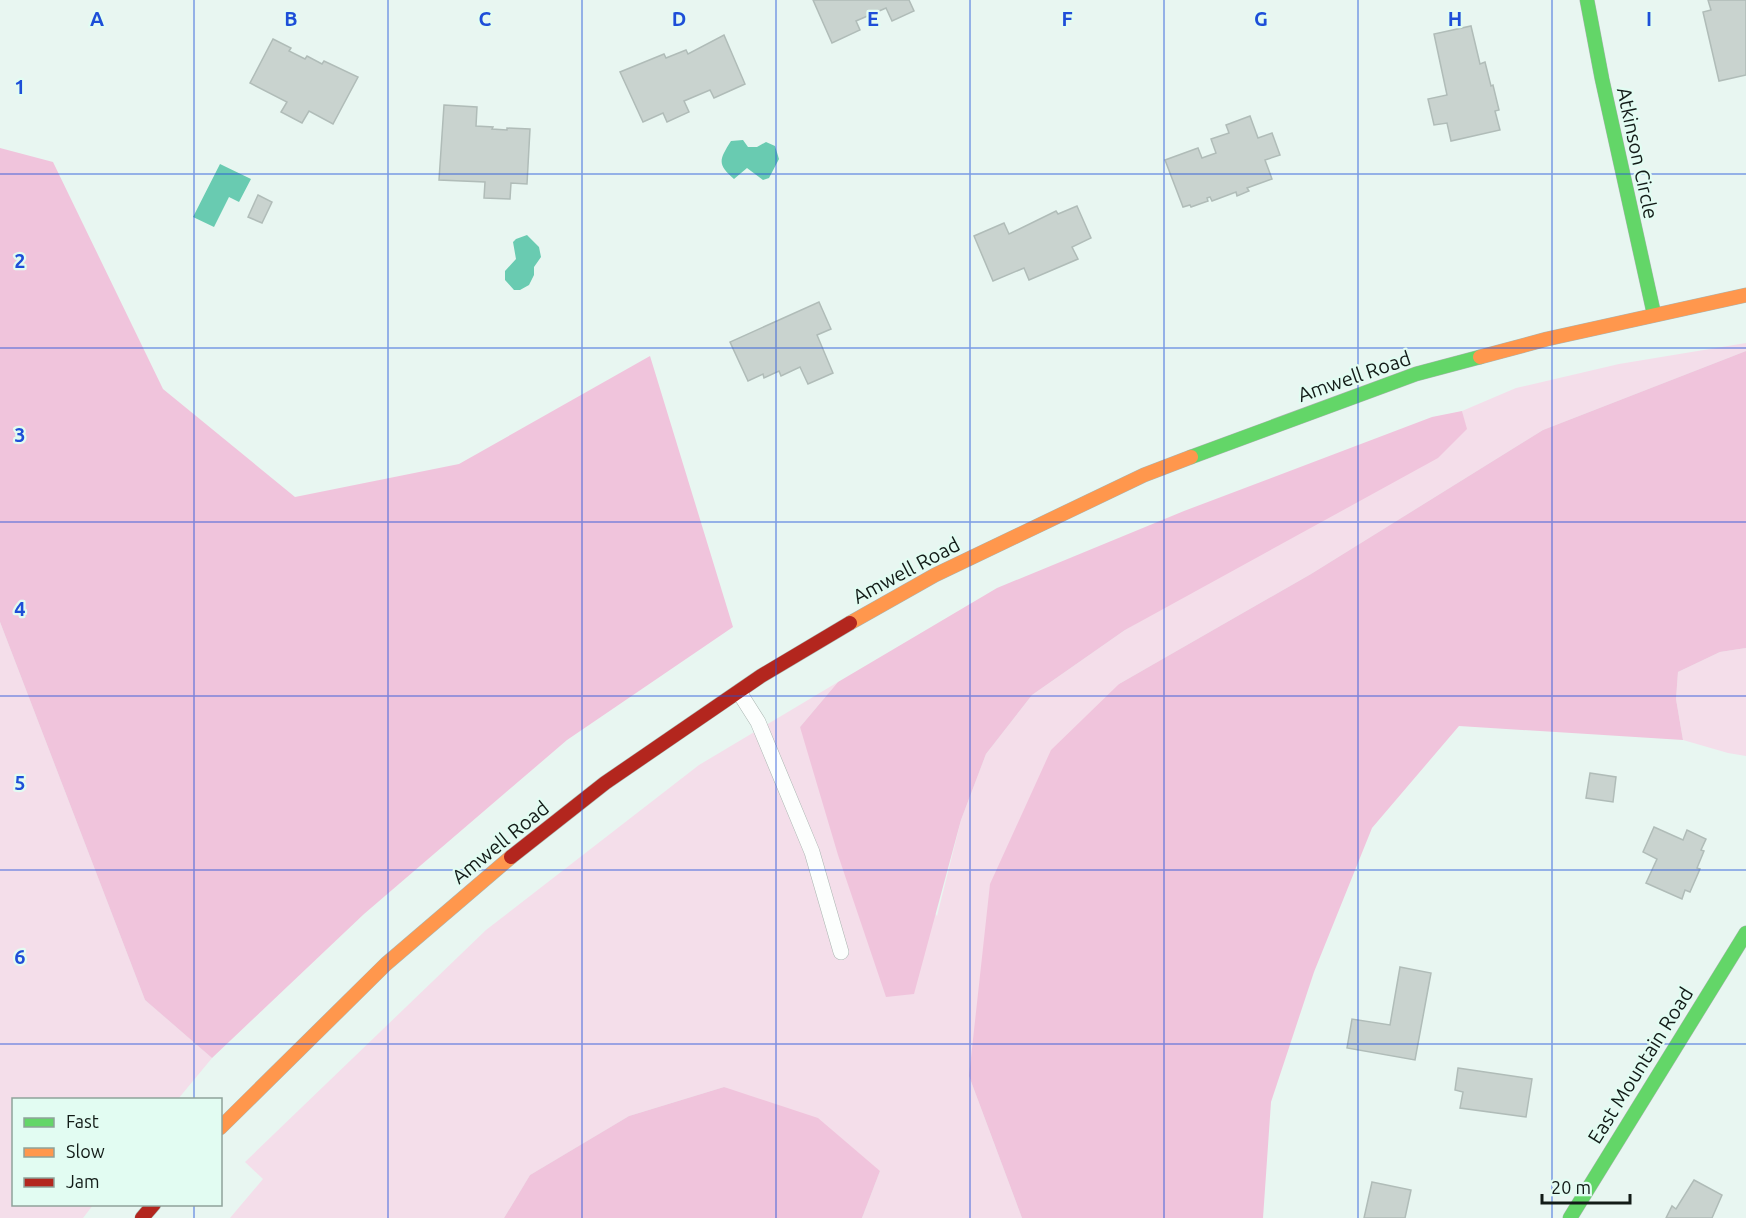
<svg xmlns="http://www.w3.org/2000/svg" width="1746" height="1218" viewBox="0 0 1746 1218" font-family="Ubuntu,sans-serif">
  <rect width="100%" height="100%" fill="#e8f6f1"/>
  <g fill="#f4deea">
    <path d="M1746 343V351L1543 430 1311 574 1119 684 969 1076 1022 1218H862L880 1171 724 1087 629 1116 530 1175 504 1218H230L263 1179 245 1162 486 930 699 765 838 682 800 727 937 916 961 820 986 754 1032 695 1125 630 1466 429 1462 411 1516 388 1619 364Z"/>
    <path d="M0 622 145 1000 212 1058 178 1099 14 1100V1204L93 1205 83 1218H0Z"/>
    <path d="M1746 648V756L1728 753 1683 740 1676 699 1678 672 1720 652Z"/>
  </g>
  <g fill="#f0c4dc">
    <path d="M0 148 53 162 163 389 295 497 459 464 650 356 733 627 567 740 364 914 212 1058 145 1000 0 622Z"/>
    <path d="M1746 351V648L1720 652 1678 672 1676 699 1683 740 1459 726 1372 828 1314 972 1271 1102 1263 1218H1022L969 1076 990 884 1051 750 1119 684 1311 574 1543 430Z"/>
    <path d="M1462 411 1467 429 1438 458 1125 630 1032 695 986 754 961 820 914 994 886 997 838 855 800 727 838 682 997 588 1184 511 1432 417Z"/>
    <path d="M724 1087 818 1118 880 1171 862 1218H504L530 1175 629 1116Z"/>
  </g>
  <g fill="#69cbb1">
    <path d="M743 140 748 147H757L766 142 775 146 779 159 769 178 763 180 747 168 734 179C717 164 719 160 731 141Z"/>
    <path d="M220 164 251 179 239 202 229 197 214 227 193 217Z"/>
    <path d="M527 235 539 247 541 257 534 267V275L529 285 520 290H514L505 280V271L516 259 513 242 516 239Z"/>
  </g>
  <g fill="#c9d3cf" stroke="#b0bcb8" stroke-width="1.5">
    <path d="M813 0H909L914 11 892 21 886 8 856 21 860 30 832 43Z"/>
    <path d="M1708 0H1746V75L1719 81 1703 12 1711 10Z"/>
    <path d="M1471 26 1480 64 1485 62 1491 86 1493 85 1499 110 1495 111 1500 130 1451 141 1447 123 1434 125 1428 99 1447 95 1434 34Z"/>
    <path d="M724 35 745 84 714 98 710 90 684 101 689 112 667 122 663 113 643 122 620 72 664 54 666 58 686 50 688 54Z"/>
    <path d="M273 39 291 48 289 51 305 59 307 56 322 64 324 61 358 77 333 124 309 111 302 123 281 112 287 102 250 83Z"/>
    <path d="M444 105 477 107 476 126 493 127 492 129 507 130V128L530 129 527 184 511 183 510 199 484 198 485 182 439 180Z"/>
    <path d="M1250 116 1258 138 1272 133 1280 155 1265 160 1272 179 1247 188 1249 191 1237 196 1236 192 1212 201 1210 197 1207 198 1208 201 1191 207 1190 205 1183 207 1165 160 1198 148 1202 158 1216 153 1211 139 1229 133 1226 125Z"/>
    <path d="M258 195 272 202 262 223 248 217Z"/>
    <path d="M1077 206 1091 238 1072 247 1078 259 1029 280 1024 268 993 281 974 236 1004 223 1009 234 1056 211 1058 214Z"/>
    <path d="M819 302 831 329 817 335 833 373 808 384 800 367 781 376 779 371 764 378 763 374 748 381 730 342Z"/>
    <path d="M1590 773 1616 777 1613 802 1586 798Z"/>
    <path d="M1654 827 1683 840 1687 830 1706 839 1701 850 1704 851 1697 868 1700 869 1690 892 1685 890 1682 899 1646 883 1657 859 1643 852Z"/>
    <path d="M1400 967 1431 973 1415 1060 1347 1048 1352 1019 1390 1025Z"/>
    <path d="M1458 1068 1532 1079 1526 1117 1460 1108 1463 1092 1455 1090Z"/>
    <path d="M1694 1180 1722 1195 1712 1218H1666L1672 1206 1676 1209Z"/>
    <path d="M1372 1182 1411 1190 1405 1218H1364Z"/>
  </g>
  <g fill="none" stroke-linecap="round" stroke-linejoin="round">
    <g stroke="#aab5b1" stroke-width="16">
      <path id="lane" d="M739 692 758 722 812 852 841 952"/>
    </g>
    <g stroke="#aab5b1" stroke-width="15">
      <g id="fast">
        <path d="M1587 0 1602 79 1654 314"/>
        <path d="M1191 457 1416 374 1480 357"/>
        <path d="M1570 1218 1746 933"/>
      </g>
    </g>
    <g stroke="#aab5b1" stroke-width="15">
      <g id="slow">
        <path d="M1480 357 1547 339 1746 295"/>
        <path d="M850 623 935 575 1144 475 1191 457"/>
        <path d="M220 1128 386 964 511 857"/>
      </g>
    </g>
    <g stroke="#aab5b1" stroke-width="15">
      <g id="jam">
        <path d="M511 857 605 783 761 676 850 623"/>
        <path d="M142 1218 154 1204"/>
      </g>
    </g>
    <use href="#lane" stroke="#fcfefd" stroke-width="15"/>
    <use href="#fast" stroke="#63d668" stroke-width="14"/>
    <use href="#slow" stroke="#ff974d" stroke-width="14"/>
    <use href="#jam" stroke="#b3261e" stroke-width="14"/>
  </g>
  <path fill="none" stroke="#1d4ed8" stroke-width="1.5" stroke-opacity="0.55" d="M194 0V1100M388 0V1218M582 0V1218M776 0V1218M970 0V1218M1164 0V1218M1358 0V1218M1552 0V1218M0 174H1746M0 348H1746M0 522H1746M0 696H1746M0 870H1746M0 1044H1746M194 1204V1218"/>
  <g text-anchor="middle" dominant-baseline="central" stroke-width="4.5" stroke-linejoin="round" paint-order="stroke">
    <g font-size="20" fill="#121b17" stroke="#e2fcf2">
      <text transform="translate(1638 153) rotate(78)">Atkinson Circle</text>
      <text transform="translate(1354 376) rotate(-19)">Amwell Road</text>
      <text transform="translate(906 570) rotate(-28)">Amwell Road</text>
      <text transform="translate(500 842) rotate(-39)">Amwell Road</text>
      <text transform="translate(1640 1065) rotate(-58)">East Mountain Road</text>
    </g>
  </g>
  <g font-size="20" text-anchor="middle" font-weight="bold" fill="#1d4ed8" stroke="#e2fcf2" stroke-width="4.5" stroke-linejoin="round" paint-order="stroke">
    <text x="97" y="26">A</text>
    <text x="291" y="26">B</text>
    <text x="485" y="26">C</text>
    <text x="679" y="26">D</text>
    <text x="873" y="26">E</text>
    <text x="1067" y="26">F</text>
    <text x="1261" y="26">G</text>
    <text x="1455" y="26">H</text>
    <text x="1649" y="26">I</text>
    <text x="20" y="94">1</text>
    <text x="20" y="268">2</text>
    <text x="20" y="442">3</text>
    <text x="20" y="616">4</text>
    <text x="20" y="790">5</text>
    <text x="20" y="964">6</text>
  </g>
  <rect x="12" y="1098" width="210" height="108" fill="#e2fcf2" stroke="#8fa29a" stroke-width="1.5"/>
  <rect x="24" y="1118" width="30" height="9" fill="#63d668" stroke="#8fa29a" stroke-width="1.5"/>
  <text x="66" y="1128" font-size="18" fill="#121b17">Fast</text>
  <rect x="24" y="1148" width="30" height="9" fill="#ff974d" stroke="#8fa29a" stroke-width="1.5"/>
  <text x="66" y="1158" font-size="18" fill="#121b17">Slow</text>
  <rect x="24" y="1178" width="30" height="9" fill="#b3261e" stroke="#8fa29a" stroke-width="1.5"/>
  <text x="66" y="1188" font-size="18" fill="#121b17">Jam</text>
  <path d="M1542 1194v9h88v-9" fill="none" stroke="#121b17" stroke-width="3"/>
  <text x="1551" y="1194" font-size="18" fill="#121b17" stroke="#e2fcf2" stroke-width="4.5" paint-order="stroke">20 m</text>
</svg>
